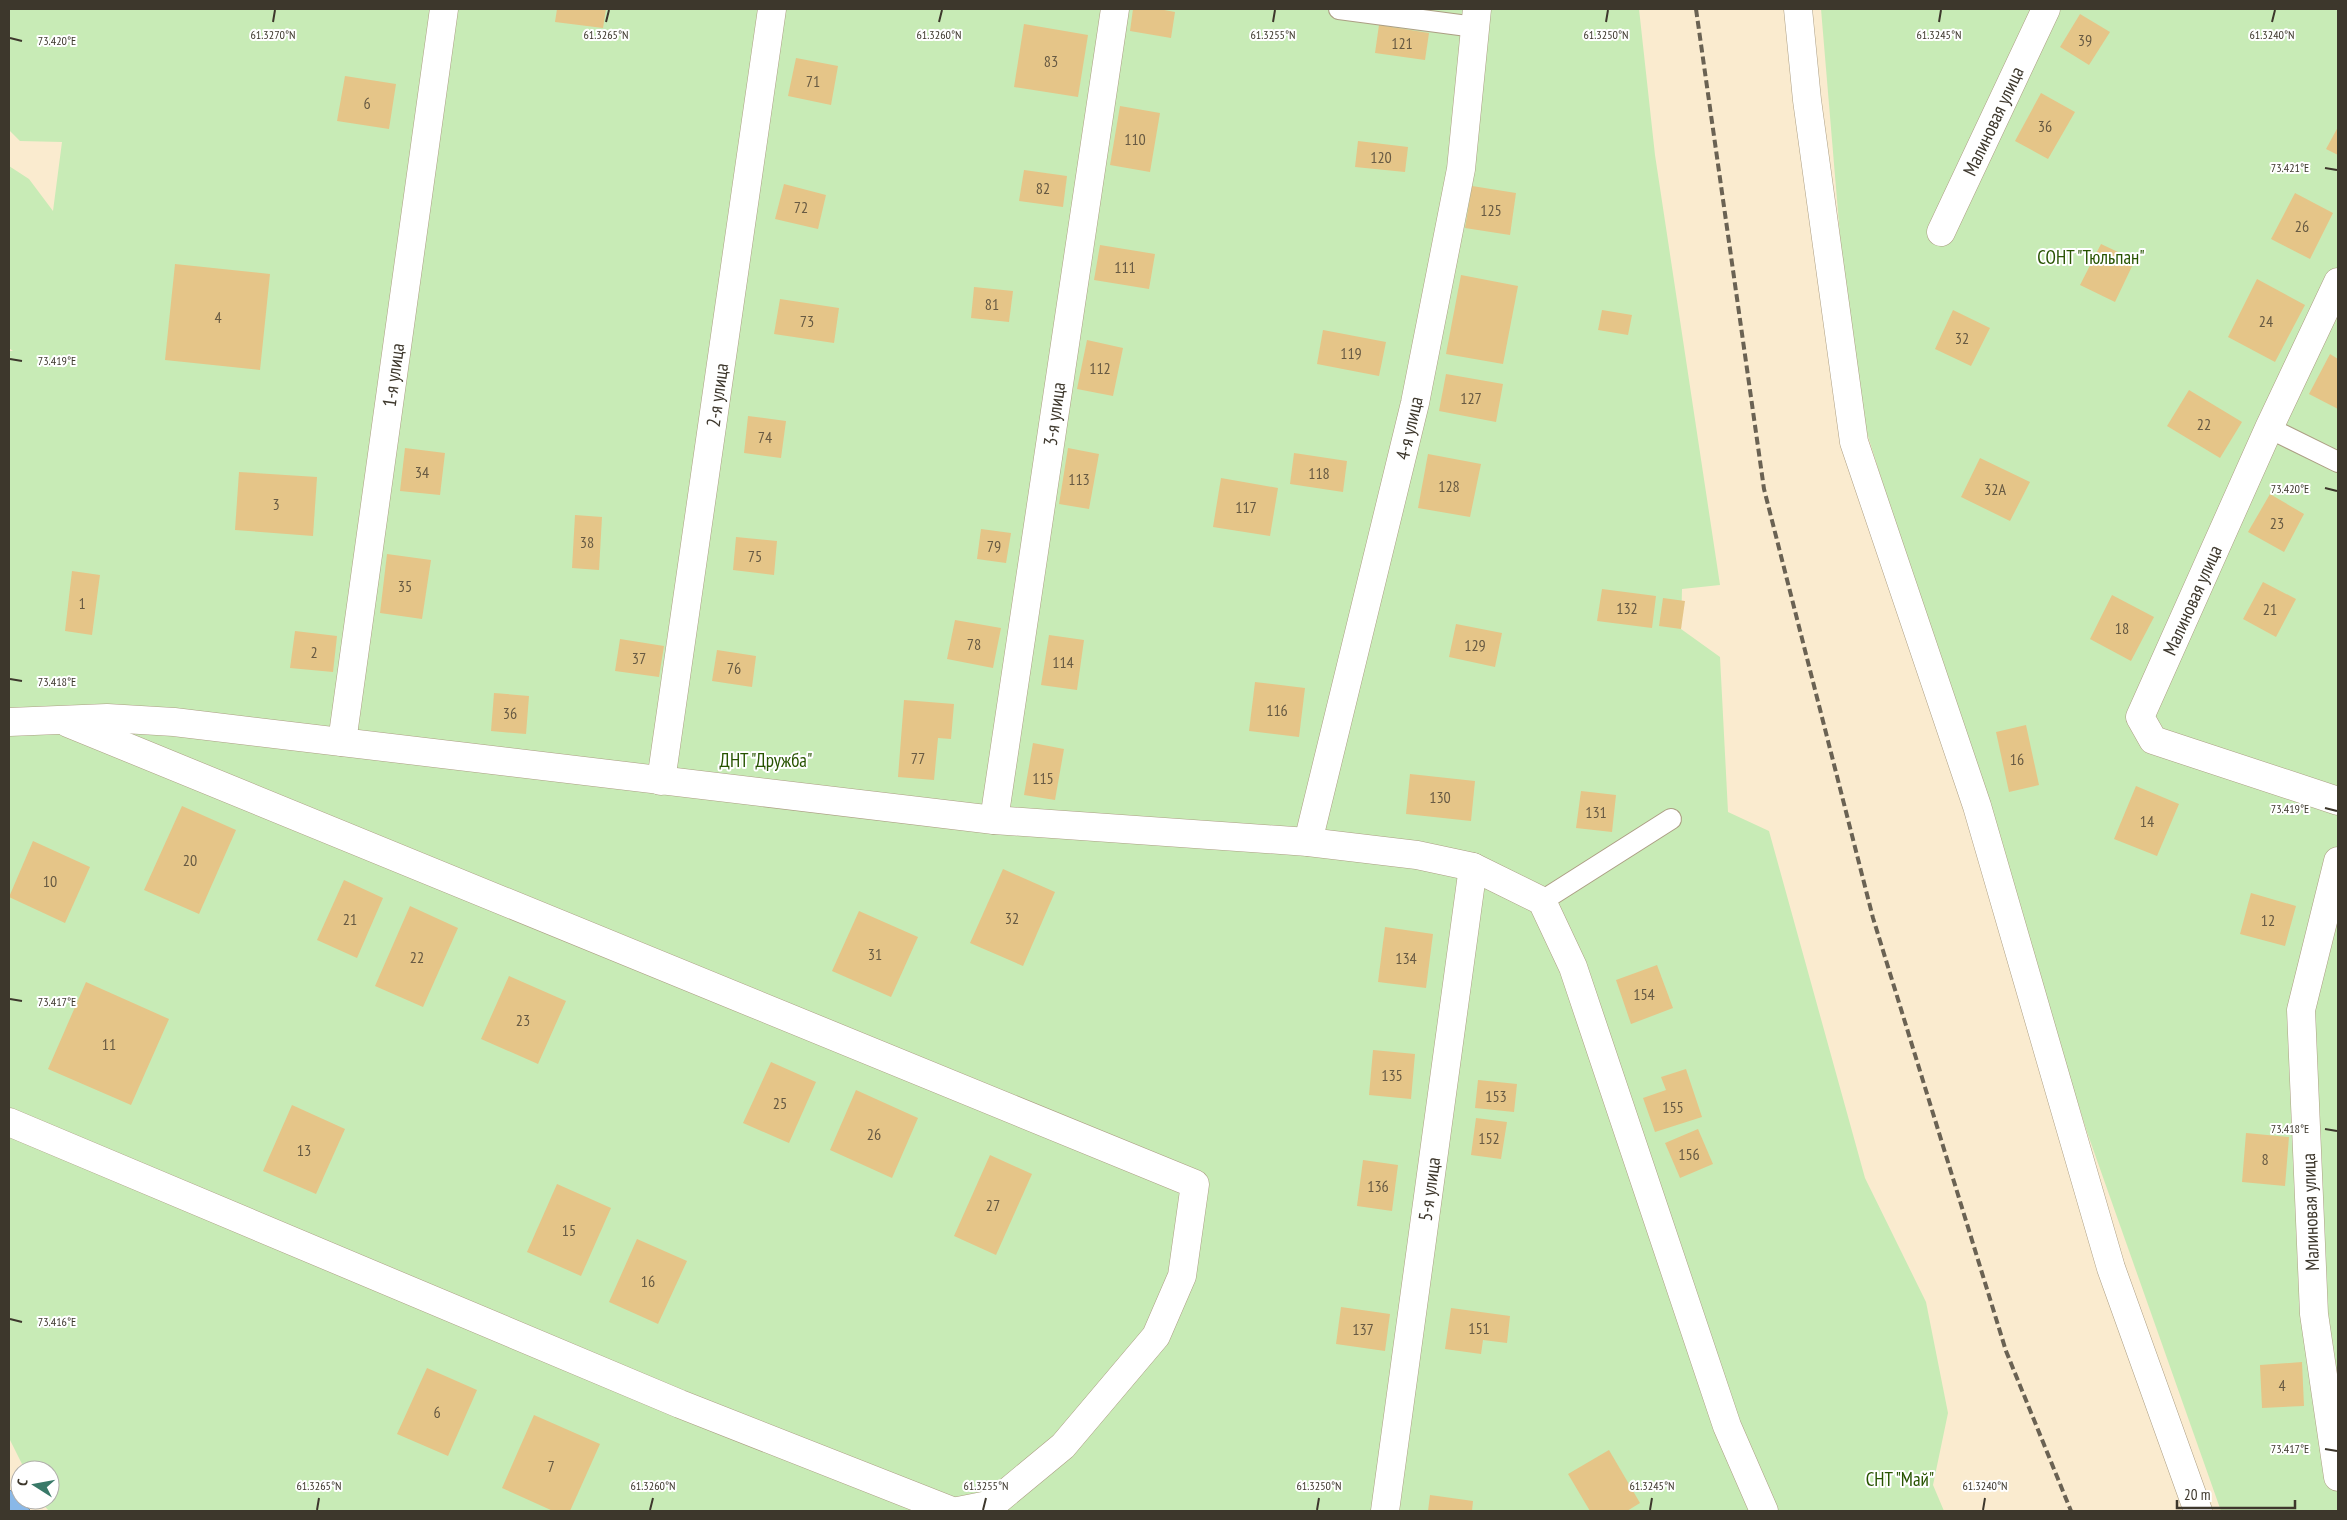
<svg xmlns="http://www.w3.org/2000/svg" width="2347" height="1520" viewBox="0 0 2347 1520" font-family="'PT Sans Narrow',sans-serif">
  <rect width="100%" height="100%" fill="#faebcf"/>
  <g fill="#c8ebb6">
    <path d="M9 9H1639L1655 155 1720 585 1682 589 1681 629 1720 657 1728 812 1769 831 1865 1178 1926 1302 1948 1413 1933 1485 1944 1511H49L39 1500H50V1470H25L9 1438V351H13L9 348V166L29 179 53 211 62 142 20 141 9 130Z"/>
    <path d="M1821 9H2338V1511H2221L2087 1132 1867 433 1845 295Z"/>
  </g>
  <path fill="#89b8e8" stroke="#7291b0" d="M9 1489 31 1511H9Z"/>
  <g fill="#e5c588">
    <path d="M557 9H606L603 28 555 22Z"/>
    <path d="M1133 9H1159L1175 12 1171 38 1130 31Z"/>
    <path d="M2080 14 2110 32 2089 65 2060 47Z"/>
    <path d="M1024 24 1088 35 1078 97 1014 87Z"/>
    <path d="M1379 25 1429 33 1425 60 1375 53Z"/>
    <path d="M796 58 838 66 831 105 788 96Z"/>
    <path d="M345 76 396 84 389 129 337 121Z"/>
    <path d="M2041 93 2075 112 2048 159 2015 141Z"/>
    <path d="M1120 106 1160 113 1150 172 1110 165Z"/>
    <path d="M2338 127V155L2326 149Z"/>
    <path d="M1358 141 1408 147 1405 172 1355 167Z"/>
    <path d="M1024 170 1067 176 1063 207 1019 201Z"/>
    <path d="M784 184 826 195 818 229 775 219Z"/>
    <path d="M1472 186 1516 193 1510 235 1465 228Z"/>
    <path d="M2295 193 2333 213 2310 259 2271 239Z"/>
    <path d="M2101 244 2135 260 2115 302 2080 285Z"/>
    <path d="M1100 245 1155 254 1149 289 1094 280Z"/>
    <path d="M175 264 270 274 260 370 165 360Z"/>
    <path d="M1461 275 1518 286 1503 364 1446 354Z"/>
    <path d="M2257 279 2305 305 2275 362 2228 337Z"/>
    <path d="M974 287 1013 291 1009 322 971 318Z"/>
    <path d="M780 299 839 308 834 343 774 334Z"/>
    <path d="M1602 310 1632 315 1628 335 1598 330Z"/>
    <path d="M1953 310 1990 328 1971 366 1935 349Z"/>
    <path d="M1323 330 1386 342 1379 376 1317 364Z"/>
    <path d="M1087 340 1123 348 1113 396 1077 389Z"/>
    <path d="M2330 354 2338 359V409L2309 394Z"/>
    <path d="M1446 374 1503 384 1496 422 1439 411Z"/>
    <path d="M2189 390 2242 422 2220 458 2167 426Z"/>
    <path d="M748 416 786 421 781 458 744 453Z"/>
    <path d="M405 448 445 453 440 495 400 491Z"/>
    <path d="M1068 448 1099 454 1089 509 1059 504Z"/>
    <path d="M1294 453 1347 461 1343 492 1290 484Z"/>
    <path d="M1428 454 1481 464 1470 517 1418 508Z"/>
    <path d="M1980 458 2030 482 2010 521 1961 497Z"/>
    <path d="M239 472 317 477 313 536 235 530Z"/>
    <path d="M1221 478 1278 488 1270 536 1213 527Z"/>
    <path d="M2270 494 2304 514 2284 552 2248 532Z"/>
    <path d="M575 515 602 517 599 570 572 568Z"/>
    <path d="M981 529 1011 533 1006 563 977 559Z"/>
    <path d="M736 537 777 541 774 575 733 570Z"/>
    <path d="M387 554 431 560 422 619 380 613Z"/>
    <path d="M72 571 100 575 92 635 65 631Z"/>
    <path d="M2263 582 2296 599 2276 637 2243 619Z"/>
    <path d="M1602 589 1656 596 1652 628 1597 621Z"/>
    <path d="M2112 595 2154 617 2131 661 2090 639Z"/>
    <path d="M1663 598 1685 601 1681 629 1659 626Z"/>
    <path d="M955 620 1001 628 993 668 947 659Z"/>
    <path d="M1456 624 1502 633 1495 667 1449 657Z"/>
    <path d="M295 631 337 636 333 672 290 668Z"/>
    <path d="M1049 635 1084 640 1077 690 1041 685Z"/>
    <path d="M620 639 664 646 659 677 615 671Z"/>
    <path d="M717 650 756 656 752 687 712 681Z"/>
    <path d="M1255 682 1305 688 1299 737 1249 731Z"/>
    <path d="M494 693 529 696 526 734 491 731Z"/>
    <path d="M904 700 954 704 951 739 938 738 934 780 898 777Z"/>
    <path d="M2026 725 2039 785 2009 792 1996 732Z"/>
    <path d="M1033 743 1064 749 1055 800 1024 795Z"/>
    <path d="M1410 774 1475 781 1471 821 1406 814Z"/>
    <path d="M2136 786 2179 804 2157 856 2114 839Z"/>
    <path d="M1581 791 1616 795 1612 832 1576 828Z"/>
    <path d="M182 806 236 830 199 914 144 890Z"/>
    <path d="M33 841 90 867 65 923 9 897Z"/>
    <path d="M1003 869 1055 892 1023 966 970 943Z"/>
    <path d="M344 880 383 898 357 958 317 940Z"/>
    <path d="M2251 893 2296 906 2285 946 2240 934Z"/>
    <path d="M410 906 458 928 423 1007 375 986Z"/>
    <path d="M859 911 918 937 891 997 832 971Z"/>
    <path d="M1385 927 1433 934 1426 988 1378 982Z"/>
    <path d="M1657 965 1673 1008 1631 1024 1616 980Z"/>
    <path d="M509 976 566 1001 538 1064 481 1039Z"/>
    <path d="M86 982 169 1019 131 1105 48 1069Z"/>
    <path d="M1373 1050 1415 1054 1411 1099 1369 1095Z"/>
    <path d="M771 1062 816 1082 789 1143 743 1123Z"/>
    <path d="M1686 1069 1702 1117 1655 1132 1643 1098 1666 1090 1661 1077Z"/>
    <path d="M1478 1080 1517 1084 1514 1112 1475 1108Z"/>
    <path d="M856 1090 918 1118 892 1178 830 1150Z"/>
    <path d="M292 1105 345 1129 316 1194 263 1171Z"/>
    <path d="M1476 1118 1507 1122 1501 1159 1471 1155Z"/>
    <path d="M1698 1129 1713 1164 1680 1178 1665 1143Z"/>
    <path d="M2246 1133 2289 1137 2285 1186 2242 1182Z"/>
    <path d="M990 1155 1032 1174 996 1255 954 1236Z"/>
    <path d="M1363 1160 1398 1165 1392 1211 1357 1206Z"/>
    <path d="M557 1184 611 1208 581 1276 527 1252Z"/>
    <path d="M637 1239 687 1261 658 1324 609 1302Z"/>
    <path d="M1341 1307 1390 1314 1385 1351 1336 1344Z"/>
    <path d="M1451 1308 1510 1316 1507 1343 1483 1340 1481 1354 1445 1349Z"/>
    <path d="M2302 1362 2304 1406 2262 1408 2260 1365Z"/>
    <path d="M427 1368 477 1390 448 1456 397 1434Z"/>
    <path d="M534 1415 600 1444 570 1511H553L502 1488Z"/>
    <path d="M1609 1450 1640 1503 1627 1511H1590L1568 1474Z"/>
    <path d="M1430 1495 1473 1501 1472 1511H1428Z"/>
  </g>
  <g fill="none" stroke-linecap="round" stroke-linejoin="round">
    <g stroke="#ac9e83" stroke-width="22">
      <g id="service">
        <path d="M1339 9 1475 27"/>
        <path d="M2269 428 2338 462"/>
        <path d="M1542 901 1671 819"/>
      </g>
    </g>
    <g stroke="#ac9e83" stroke-width="29">
      <g id="minor">
        <path d="M1798 9 1807 100 1854 442 1977 806 2111 1268 2198 1511"/>
        <path d="M1941 232 2046 9"/>
        <path d="M2338 282 2269 428 2140 717 2153 740 2338 801"/>
        <path d="M9 722 107 718 174 722 994 820 1308 842 1417 855 1473 867 1542 901 1573 967 1727 1426 1764 1511"/>
        <path d="M68 723 1195 1184 1182 1276 1156 1336 1063 1446 993 1504 958 1511"/>
        <path d="M342 742 444 9"/>
        <path d="M661 781 772 9"/>
        <path d="M994 820 1115 9"/>
        <path d="M1308 842 1415 403 1461 169 1477 9"/>
        <path d="M2338 861 2301 1010 2314 1314 2338 1477"/>
        <path d="M9 1122 680 1404 952 1511"/>
        <path d="M1385 1511 1473 867"/>
      </g>
    </g>
    <use href="#service" stroke="#fff" stroke-width="20"/>
    <use href="#minor" stroke="#fff" stroke-width="28"/>
    <path stroke="#6a6253" stroke-width="4" stroke-dasharray="8 4" stroke-linecap="butt" d="M1696 9 1764 489 1873 918 2006 1351 2071 1511"/>
  </g>
  <path fill="none" stroke="#3d372c" stroke-width="2" d="M273 22 275 10M606 22 609 10M939 22 942 10M1273 22 1275 10M1606 22 1608 10M1939 22 1941 10M2272 22 2275 10M10 38 22 41M2325 168 2337 170M10 359 22 361M2325 488 2337 491M10 679 22 681M2325 808 2337 811M10 999 22 1001M2325 1129 2337 1131M10 1319 22 1322M2325 1449 2337 1451M317 1510 319 1498M650 1510 653 1498M983 1510 986 1498M1317 1510 1319 1498M1650 1510 1652 1498M1983 1510 1985 1498"/>
  <g text-anchor="middle" dominant-baseline="central" stroke-width="4" stroke-linejoin="round" paint-order="stroke">
    <g font-size="16" fill="#675a43">
      <text x="2085" y="40">39</text>
      <text x="1402" y="43">121</text>
      <text x="1051" y="61">83</text>
      <text x="813" y="81">71</text>
      <text x="367" y="103">6</text>
      <text x="2045" y="126">36</text>
      <text x="1135" y="139">110</text>
      <text x="1381" y="157">120</text>
      <text x="1043" y="188">82</text>
      <text x="801" y="207">72</text>
      <text x="1491" y="210">125</text>
      <text x="2302" y="226">26</text>
      <text x="1125" y="267">111</text>
      <text x="992" y="304">81</text>
      <text x="218" y="317">4</text>
      <text x="807" y="321">73</text>
      <text x="2266" y="321">24</text>
      <text x="1962" y="338">32</text>
      <text x="1351" y="353">119</text>
      <text x="1100" y="368">112</text>
      <text x="1471" y="398">127</text>
      <text x="2204" y="424">22</text>
      <text x="765" y="437">74</text>
      <text x="422" y="472">34</text>
      <text x="1319" y="473">118</text>
      <text x="1079" y="479">113</text>
      <text x="1449" y="486">128</text>
      <text x="1995" y="489">32А</text>
      <text x="276" y="504">3</text>
      <text x="1246" y="507">117</text>
      <text x="2277" y="523">23</text>
      <text x="587" y="542">38</text>
      <text x="994" y="546">79</text>
      <text x="755" y="556">75</text>
      <text x="405" y="586">35</text>
      <text x="82" y="603">1</text>
      <text x="1627" y="608">132</text>
      <text x="2270" y="609">21</text>
      <text x="2122" y="628">18</text>
      <text x="974" y="644">78</text>
      <text x="1475" y="645">129</text>
      <text x="314" y="652">2</text>
      <text x="639" y="658">37</text>
      <text x="1063" y="662">114</text>
      <text x="734" y="668">76</text>
      <text x="1277" y="710">116</text>
      <text x="510" y="713">36</text>
      <text x="918" y="758">77</text>
      <text x="2017" y="759">16</text>
      <text x="1043" y="778">115</text>
      <text x="1440" y="797">130</text>
      <text x="1596" y="812">131</text>
      <text x="2147" y="821">14</text>
      <text x="190" y="860">20</text>
      <text x="50" y="881">10</text>
      <text x="1012" y="918">32</text>
      <text x="350" y="919">21</text>
      <text x="2268" y="920">12</text>
      <text x="875" y="954">31</text>
      <text x="417" y="957">22</text>
      <text x="1406" y="958">134</text>
      <text x="1644" y="994">154</text>
      <text x="523" y="1020">23</text>
      <text x="109" y="1044">11</text>
      <text x="1392" y="1075">135</text>
      <text x="1496" y="1096">153</text>
      <text x="780" y="1103">25</text>
      <text x="1673" y="1107">155</text>
      <text x="874" y="1134">26</text>
      <text x="1489" y="1138">152</text>
      <text x="304" y="1150">13</text>
      <text x="1689" y="1154">156</text>
      <text x="2265" y="1159">8</text>
      <text x="1378" y="1186">136</text>
      <text x="993" y="1205">27</text>
      <text x="569" y="1230">15</text>
      <text x="648" y="1281">16</text>
      <text x="1479" y="1328">151</text>
      <text x="1363" y="1329">137</text>
      <text x="2282" y="1385">4</text>
      <text x="437" y="1412">6</text>
      <text x="551" y="1466">7</text>
    </g>
    <g font-size="19" fill="#3d372c" stroke="#fff">
      <text transform="translate(1993 121) rotate(-65)">Малиновая улица</text>
      <text transform="translate(393 375) rotate(-82)">1-я улица</text>
      <text transform="translate(717 395) rotate(-82)">2-я улица</text>
      <text transform="translate(1054 414) rotate(-82)">3-я улица</text>
      <text transform="translate(1409 428) rotate(-77)">4-я улица</text>
      <text transform="translate(2192 600) rotate(-66)">Малиновая улица</text>
      <text transform="translate(1429 1189) rotate(-82)">5-я улица</text>
      <text transform="translate(2310 1212) rotate(-92)">Малиновая улица</text>
    </g>
    <g font-size="19" fill="#275300" stroke="#fff">
      <text x="2091" y="257">СОНТ "Тюльпан"</text>
      <text x="766" y="760">ДНТ "Дружба"</text>
      <text x="1900" y="1479">СНТ "Май"</text>
    </g>
  </g>
  <g font-size="12" text-anchor="middle" fill="#3d372c" stroke="#fff" stroke-width="4" stroke-linejoin="round" paint-order="stroke">
    <text x="273" y="39">61.3270°N</text>
    <text x="606" y="39">61.3265°N</text>
    <text x="939" y="39">61.3260°N</text>
    <text x="1273" y="39">61.3255°N</text>
    <text x="1606" y="39">61.3250°N</text>
    <text x="1939" y="39">61.3245°N</text>
    <text x="2272" y="39">61.3240°N</text>
    <text x="57" y="45">73.420°E</text>
    <text x="2290" y="172">73.421°E</text>
    <text x="57" y="365">73.419°E</text>
    <text x="2290" y="493">73.420°E</text>
    <text x="57" y="686">73.418°E</text>
    <text x="2290" y="813">73.419°E</text>
    <text x="57" y="1006">73.417°E</text>
    <text x="2290" y="1133">73.418°E</text>
    <text x="57" y="1326">73.416°E</text>
    <text x="2290" y="1453">73.417°E</text>
    <text x="319" y="1490">61.3265°N</text>
    <text x="653" y="1490">61.3260°N</text>
    <text x="986" y="1490">61.3255°N</text>
    <text x="1319" y="1490">61.3250°N</text>
    <text x="1652" y="1490">61.3245°N</text>
    <text x="1985" y="1490">61.3240°N</text>
  </g>
  <rect width="2347" height="1520" fill="none" stroke="#3d372c" stroke-width="20"/>
  <g transform="translate(35 1485) rotate(281)"><circle r="24" fill="#ffffff" stroke="#b1afab"/>
  <path d="M0-4L9 19L0 12L-9 19Z" fill="#397968"/>
  <text y="-8" font-size="14" font-weight="bold" text-anchor="middle" fill="#3d372c">С</text>
  </g>
  <path d="M2177 1500v8h118v-8" fill="none" stroke="#3d372c" stroke-width="2.5"/>
  <text x="2184" y="1500" font-size="15" fill="#3d372c" stroke="#ffffff" stroke-width="4" paint-order="stroke">20 m</text>
</svg>
